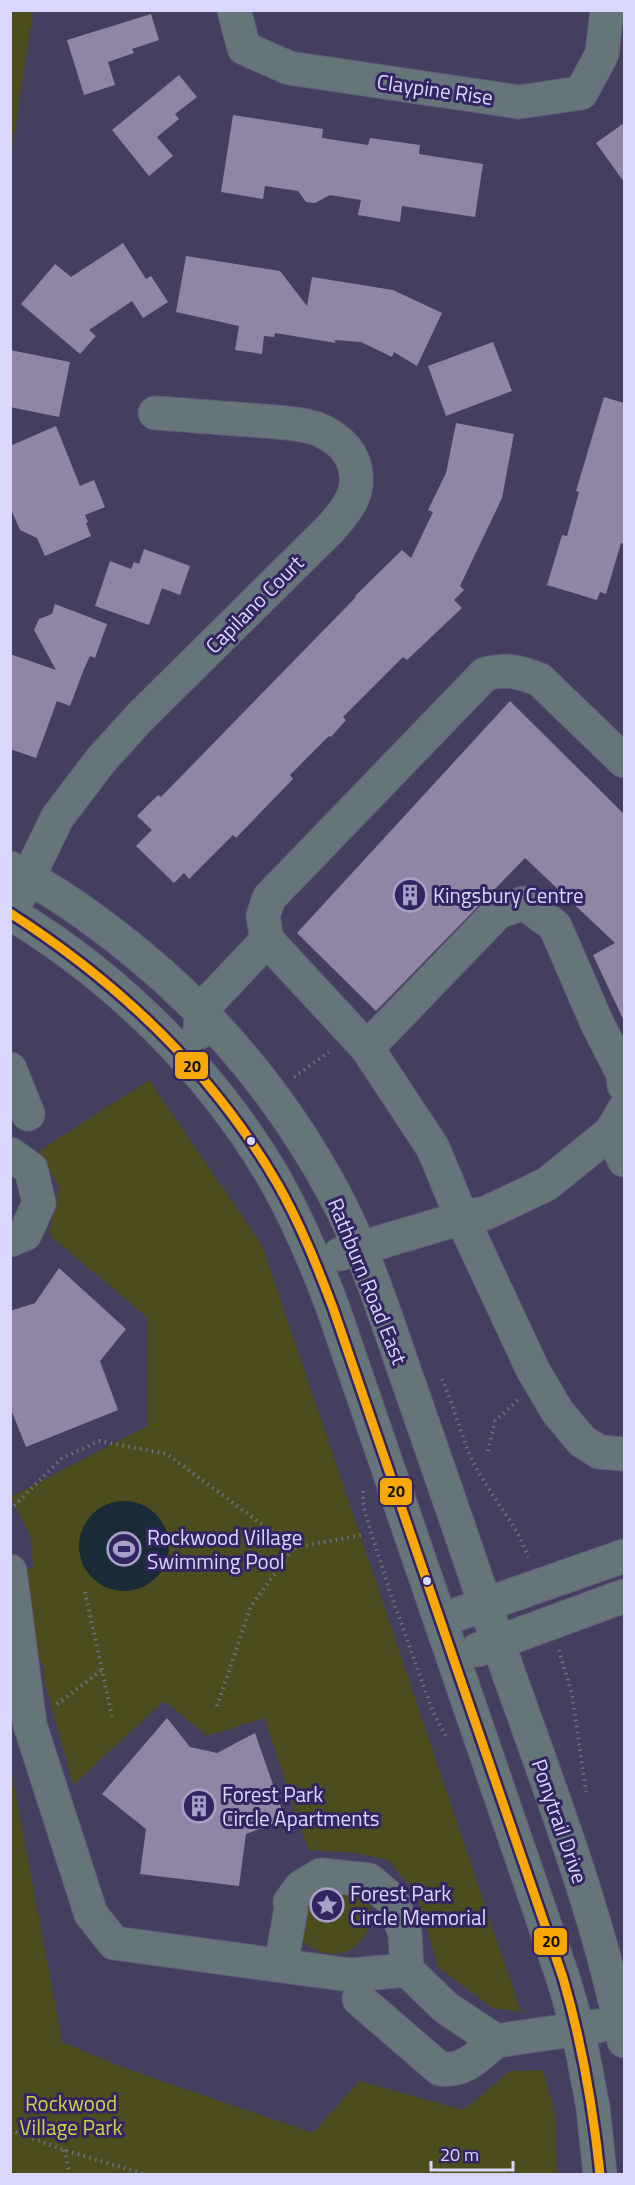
<svg xmlns="http://www.w3.org/2000/svg" width="635" height="2185" viewBox="0 0 635 2185" font-family="'Titillium Web',sans-serif">
  <rect width="100%" height="100%" fill="#443e5f"/>
  <g fill="#4d4c1f">
    <path d="M11 10 33 11 11 155 10 11Z"/>
    <path d="M149 1080 262 1245 521 2012 492 2008 438 1967 417 1894 388 1860 356 1853 308 1850 264 1718 207 1736 164 1701 73 1785 45 1684 42 1662H34L23 1569 33 1568 30 1535 10 1497 147 1426V1317L49 1235 59 1188 39 1151Z"/>
    <path d="M10 1764 62 2042 124 2068 313 2133 359 2081 463 2110 510 2071 543 2070 555 2115 557 2174H11Z"/>
    <path d="M310 1879 368 1897C382 1946 331 1975 297 1935Z"/>
  </g>
  <circle fill="#182b37" cx="124" cy="1546" r="45"/>
  <g fill="#9185a5">
    <path d="M151 14 159 40 132 49 134 53 108 62 115 85 84 95 67 40Z"/>
    <path d="M179 75 197 97 175 114 179 119 157 137 173 156 149 176 112 130Z"/>
    <path d="M233 115 323 129 322 138 368 145 370 138 420 145 419 154 483 164 475 217 402 206 400 222 358 215 361 200 330 195 315 203 306 202 298 191 265 186 263 199 221 192Z"/>
    <path d="M624 123V182L596 143Z"/>
    <path d="M123 243 146 279 151 276 168 302 143 318 132 301 89 330 96 336 80 354 21 304 55 264 71 277Z"/>
    <path d="M186 256 280 271 307 306 312 277 393 290 442 313 417 366 394 352 392 357 361 342 334 340 336 343 275 333 274 337 264 336 262 354 235 350 239 326 176 312Z"/>
    <path d="M493 342 512 391 446 416 428 366Z"/>
    <path d="M10 350 70 362 59 417 10 407Z"/>
    <path d="M604 397 624 403V544L621 543 606 594 600 592 597 600 547 585 562 535 567 536 579 492 576 491Z"/>
    <path d="M456 423 514 434 502 498 460 586 464 590 454 600 462 608 407 660 403 657 343 717 346 720 331 737 329 736 290 775 293 779 236 838 233 835 189 879 184 873 174 883 136 846 152 830 137 816 158 795 161 797 356 597 355 596 402 550 411 558 433 512 428 510 446 473Z"/>
    <path d="M56 426 80 486 94 480 105 507 85 515 88 522 86 523 91 536 45 556 37 538 20 530 10 507V446Z"/>
    <path d="M144 549 190 566 180 595 162 588 149 625 95 606 110 561 131 569 134 562 139 564Z"/>
    <path d="M55 604 107 624 95 658 90 656 84 669 70 706 57 701 36 758 10 749V654L56 670 34 630 39 619 52 614Z"/>
    <path d="M510 701 624 814V1021L593 955 615 943 525 858 376 1011 297 933Z"/>
    <path d="M59 1268 126 1329 100 1361 118 1410 26 1447 10 1407V1311L35 1303Z"/>
    <path d="M167 1718 190 1747 217 1753 255 1733 285 1819 246 1834 239 1886 140 1874 146 1829 102 1794Z"/>
  </g>
  <g fill="none" stroke-linecap="round" stroke-linejoin="round">
    <g stroke="#615c79" stroke-width="35">
      <g id="minor">
        <path d="M234 10 244 48 289 68 519 102 581 93 602 54 607 10"/>
        <path d="M10 868C57 891 100 923 140 956 220 1022 285 1102 334 1193 365 1251 385 1315 407 1378 437 1464 467 1550 496 1637 542 1770 596 1903 624 2041"/>
        <path d="M19 897 57 818 101 760 140 717 330 529C346 511 361 494 355 468 351 448 333 435 315 428 294 422 272 422 251 420 219 418 187 415 155 413"/>
        <path d="M10 913C118 978 214 1073 277 1183 299 1223 317 1265 333 1308L563 1978 578 2029 593 2107 600 2174"/>
        <path d="M267 940 263 916 269 898 485 674C506 668 521 672 540 680L624 761"/>
        <path d="M200 1032 201 1010 267 940 367 1048 433 1148 462 1218 533 1370 557 1411 582 1441 599 1452 624 1454"/>
        <path d="M367 1048 498 912 524 903 555 926 597 1023 623 1074 624 1085"/>
        <path d="M10 1069 28 1114"/>
        <path d="M624 1110 611 1132 624 1160"/>
        <path d="M10 1154 31 1169 39 1203 25 1234 10 1240"/>
        <path d="M340 1254 462 1218 486 1213 547 1184 611 1132"/>
        <path d="M10 1571 30 1725 91 1914 114 1943 350 1975 407 1970 445 2007 496 2041 598 2026"/>
        <path d="M441 1620 624 1556"/>
        <path d="M477 1650 624 1596"/>
        <path d="M281 1965 291 1909 290 1902 301 1887 321 1875 369 1880 392 1900 405 1933 407 1970"/>
        <path d="M359 1999 440 2069C465 2072 478 2056 496 2041"/>
      </g>
    </g>
    <g stroke="#6c747e" stroke-width="4" stroke-dasharray="1.5 4.5" stroke-linecap="butt">
      <path d="M294 1077 329 1052"/>
      <path d="M442 1379C455 1408 462 1442 477 1469 493 1500 517 1524 528 1557"/>
      <path d="M488 1451 495 1421 518 1400"/>
      <path d="M363 1491V1502L366 1516 391 1595 433 1712 447 1738"/>
      <path d="M10 1510 62 1458 99 1441 167 1454 294 1548 361 1535"/>
      <path d="M85 1592 112 1716"/>
      <path d="M559 1650 572 1694 586 1792"/>
      <path d="M57 1704 102 1670"/>
      <path d="M217 1706 251 1606 294 1548"/>
      <path d="M10 2130 64 2150 144 2174"/>
      <path d="M64 2150 70 2174"/>
    </g>
    <use href="#minor" stroke="#667579" stroke-width="33"/>
    <g stroke="#322561" stroke-width="14">
      <path id="bus-1" d="M10 913C119 983 212 1071 277 1183 300 1223 317 1266 333 1308L563 1978C582 2043 593 2107 600 2174"/>
    </g>
    <use href="#bus-1" stroke="#f7a806" stroke-width="9"/>
  </g>
  <defs>
    <g id="building-ring" transform="scale(1.725)"><circle r="9.5" fill="#322561" stroke="#a6a1c5" stroke-width="1.5"/><path d="M-4-6H4V6H1V3H-1V6H-4ZM-2.5-4.3h1.7v1.8h-1.7ZM.8-4.3h1.7v1.8H.8ZM-2.5-1h1.7V.8h-1.7ZM.8-1h1.7V.8H.8Z" fill="#a6a1c5"/></g>
    <g id="stadium-ring" transform="scale(1.725)"><circle r="9.5" fill="#322561" stroke="#a6a1c5" stroke-width="1.5"/><path d="M0-5a6.5 5 0 1 0 0 10a6.5 5 0 1 0 0-10ZM-3.5-1.8h7v3.6h-7Z" fill="#a6a1c5"/></g>
    <g id="sight-ring" transform="scale(1.725)"><circle r="9.5" fill="#322561" stroke="#a6a1c5" stroke-width="1.5"/><path d="M0-6L1.8-2.2L6-1.7L2.9 1.2L3.7 5.4L0 3.3L-3.7 5.4L-2.9 1.2L-6-1.7L-1.8-2.2Z" fill="#a6a1c5"/></g>
  </defs>
  <g fill-rule="evenodd">
    <use href="#building-ring" x="410" y="895"/>
    <use href="#stadium-ring" x="124" y="1549"/>
    <use href="#building-ring" x="199" y="1806"/>
    <use href="#sight-ring" x="327" y="1905"/>
  </g>
  <g fill="#dad7fc" stroke="#322561" stroke-width="2">
    <circle cx="251" cy="1141" r="5"/>
    <circle cx="427" cy="1581" r="5"/>
  </g>
  <g text-anchor="middle" dominant-baseline="central" stroke-width="6" stroke-linejoin="round" paint-order="stroke">
    <g font-size="21" fill="#dad7fc" stroke="#322561">
      <text transform="translate(435 89) rotate(8)">Claypine Rise</text>
      <text transform="translate(254 604) rotate(-45)">Capilano Court</text>
      <text transform="translate(368 1281) rotate(68)">Rathburn Road East</text>
      <text transform="translate(560 1821) rotate(71)">Ponytrail Drive</text>
    </g>
    <g font-size="21" fill="#dad7fc" stroke="#322561" text-anchor="start">
      <text x="433" y="895">Kingsbury Centre</text>
      <text x="147" y="1537">Rockwood Village<tspan x="147" dy="24">Swimming Pool</tspan></text>
      <text x="222" y="1794">Forest Park<tspan x="222" dy="24">Circle Apartments</tspan></text>
      <text x="350" y="1893">Forest Park<tspan x="350" dy="24">Circle Memorial</tspan></text>
    </g>
    <g font-size="21" fill="#d2d148" stroke="#322561">
      <text x="71" y="2103">Rockwood<tspan x="71" dy="24">Village Park</tspan></text>
    </g>
  </g>
  <g stroke="#322561" stroke-width="2">
    <rect x="174" y="1051" width="35" height="29" rx="6" fill="#f7a806"/>
    <rect x="379" y="1477" width="34" height="29" rx="6" fill="#f7a806"/>
    <rect x="533" y="1927" width="35" height="29" rx="6" fill="#f7a806"/>
  </g>
  <g font-size="16" text-anchor="middle" font-weight="bold" fill="#111">
    <text x="192" y="1072">20</text>
    <text x="396" y="1497">20</text>
    <text x="551" y="1947">20</text>
  </g>
  <rect width="635" height="2185" fill="none" stroke="#dad7fc" stroke-width="24"/>
  <path d="M431 2161v9h82v-9" fill="none" stroke="#dad7fc" stroke-width="3"/>
  <text x="440" y="2161" font-size="18" fill="#dad7fc" stroke="#322561" stroke-width="4.5" paint-order="stroke">20 m</text>
</svg>
